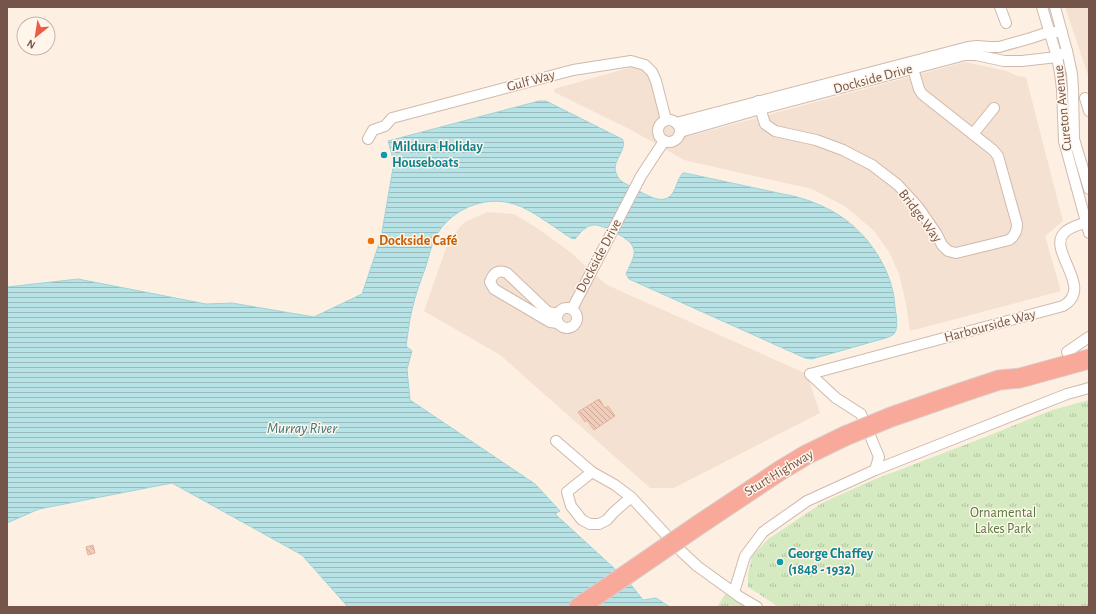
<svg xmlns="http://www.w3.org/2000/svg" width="1096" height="614" viewBox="0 0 1096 614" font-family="'Alegreya Sans',sans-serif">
  <defs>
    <pattern id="grass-tufts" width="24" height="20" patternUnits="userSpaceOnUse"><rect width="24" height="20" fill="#d5eac1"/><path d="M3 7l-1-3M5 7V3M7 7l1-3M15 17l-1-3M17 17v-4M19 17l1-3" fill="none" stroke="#b1c09f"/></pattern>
    <pattern id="water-rules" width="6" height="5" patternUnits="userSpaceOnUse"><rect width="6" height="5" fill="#b7e3e6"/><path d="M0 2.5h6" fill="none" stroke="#99bbbc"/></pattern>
    <pattern id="building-back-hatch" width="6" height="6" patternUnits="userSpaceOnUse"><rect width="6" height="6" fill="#f2ccba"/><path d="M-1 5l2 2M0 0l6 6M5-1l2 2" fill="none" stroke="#c9a899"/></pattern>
  </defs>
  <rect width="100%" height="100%" fill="#fdf0e3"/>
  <g fill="#f4e1d1">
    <path d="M1065 7H1089V78Z"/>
    <path d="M965 62 1007 71 1017 76 1026 77 1063 221 1045 236 1061 291 910 331 906 304 899 274 889 252 874 231 846 207 812 189 684 160 633 131 554 92V89L635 66 645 70 649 75 660 119 689 136Z"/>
    <path d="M487 212 514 214 537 228 569 251 607 285 807 374 820 413 674 488H650L500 355 424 311 447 245 459 228 465 222Z"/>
  </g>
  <g fill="url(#grass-tufts)">
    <path d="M1089 400V607H779L748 587V574L752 556 768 539 822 503 873 480 980 439 1052 410Z"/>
    <path d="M726 593 746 607H717Z"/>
  </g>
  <path fill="url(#water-rules)" stroke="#9dd4d8" d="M539 101H546L622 139C629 148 611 161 616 173 617 176 619 179 621 181 626 184 649 197 654 198 659 200 665 200 669 197 677 191 676 180 683 173H685L797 197C811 201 824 206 837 214 868 233 893 270 895 307 896 315 899 327 894 334L889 337 812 359 805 358 629 279 626 274C628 269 634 258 634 254 635 251 633 247 632 245 628 238 602 224 594 225 586 225 580 233 575 239L571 238C555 228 531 209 514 204 488 196 459 206 442 227 433 238 430 252 426 266 421 280 415 295 412 310 409 321 408 334 406 346L412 351 407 369 410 400 535 484 560 511 555 514 628 581 643 600 656 598 670 607H348L302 555 172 483 39 509 7 523V287L78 279 206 304 232 303 314 317 362 294 381 238 394 162 388 141Z"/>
  <g fill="url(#building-back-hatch)" stroke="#e5b19a">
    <path d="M599 399 605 408 608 406 615 416 594 430 587 420 585 422 578 412Z"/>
    <path d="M93 545 95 553 88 555 86 547Z"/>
  </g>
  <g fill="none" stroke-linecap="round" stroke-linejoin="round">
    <g stroke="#d0b9ac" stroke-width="12">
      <g id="street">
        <path d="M1000 7 1006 23"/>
        <path d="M1042 7 1057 57 1060 73 1062 89 1064 141 1089 233"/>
        <path d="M1055 7 1067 51 1072 74 1073 88 1074 139 1089 189"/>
        <path d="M1085 98 1089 111"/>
        <path d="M758 101 765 124 775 131 816 140 843 150 872 165 898 185 918 207 936 233 942 245 948 251 956 253 1009 240C1015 236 1017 231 1017 224L998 156 993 150 922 94 919 89 911 62"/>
        <circle cx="669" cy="131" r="11"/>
        <path d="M676 123 968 47 977 46 990 47H999L1031 38 1049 32H1062"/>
        <path d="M680 132 760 109 965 55H976L1004 61H1022L1057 57 1067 51"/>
        <path d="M973 134 994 108"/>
        <path d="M368 139 373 130 385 126 392 118 573 70 631 61 645 65 652 72 656 81 666 120"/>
        <circle cx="567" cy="318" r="10"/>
        <path d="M572 309 641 176 664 141"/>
        <path d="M558 314 548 312 507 273C498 269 493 273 490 282L494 289 550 322 558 323"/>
        <path d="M1067 352 1089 337"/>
        <path d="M810 374 1063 306C1095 288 1047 251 1064 233 1070 226 1081 225 1089 221"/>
        <path d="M810 374 836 398 861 414 879 457 875 470"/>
        <path d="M556 441 592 472"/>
        <path d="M631 497 613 513 607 520 599 524H590L582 520 571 506 567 492 592 472 615 485 631 497 682 552 697 566 740 597 757 607"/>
        <path d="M734 592 745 556 763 532 807 501 875 470 1067 394 1089 388"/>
      </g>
    </g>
    <g stroke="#d8cfcc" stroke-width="21">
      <g id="highway">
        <path d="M960 393 999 380 1020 378 1089 359"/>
        <path d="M700 524 781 470 806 455 845 436"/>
        <path d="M579 607 623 577"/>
      </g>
    </g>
    <use href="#street" stroke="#fff" stroke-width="10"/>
    <use href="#highway" stroke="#f8a999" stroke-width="19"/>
    <g stroke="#d8cfcc" stroke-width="21" stroke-linecap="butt">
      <g id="highway-bridge">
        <path d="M845 436 891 417 960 393"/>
        <path d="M623 577 700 524"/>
      </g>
    </g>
    <use href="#highway-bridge" stroke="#f8a999" stroke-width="19"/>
  </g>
  <g fill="#0f9aa8" stroke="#fff5ea" stroke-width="1.5">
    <circle cx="384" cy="155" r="4"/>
    <circle cx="780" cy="562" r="4"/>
  </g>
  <circle fill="#e8710a" stroke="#fff5ea" stroke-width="1.5" cx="371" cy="241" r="4"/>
  <g text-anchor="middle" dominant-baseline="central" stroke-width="3" stroke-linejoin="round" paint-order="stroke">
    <g font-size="14" fill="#755549" stroke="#fff5ea">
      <text transform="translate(873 79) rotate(-15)">Dockside Drive</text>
      <text transform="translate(531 81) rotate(-15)">Gulf Way</text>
      <text transform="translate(1063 108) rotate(-96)">Cureton Avenue</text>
      <text transform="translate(920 216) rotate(53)">Bridge Way</text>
      <text transform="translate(599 256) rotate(-62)">Dockside Drive</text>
      <text transform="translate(990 326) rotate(-15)">Harbourside Way</text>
      <text transform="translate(779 473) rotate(-31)">Sturt Highway</text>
    </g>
    <g font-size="14" font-weight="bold" fill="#0d838f" stroke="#fff5ea" text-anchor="start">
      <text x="392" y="147">Mildura Holiday<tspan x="392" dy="16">Houseboats</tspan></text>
      <text x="788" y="554">George Chaffey<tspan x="788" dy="16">(1848 - 1932)</tspan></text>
    </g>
    <g font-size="14" font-weight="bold" fill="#c56008" stroke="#fff5ea" text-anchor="start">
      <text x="379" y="241">Dockside Café</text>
    </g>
    <g font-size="14" fill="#567b41" stroke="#fff5ea">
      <text x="1003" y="513">Ornamental<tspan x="1003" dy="16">Lakes Park</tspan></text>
    </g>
    <g font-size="15" font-style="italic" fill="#3c767b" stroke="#fff5ea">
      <text x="302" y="428">Murray River</text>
    </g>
  </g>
  <rect width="1096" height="614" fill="none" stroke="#755549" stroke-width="16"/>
  <g transform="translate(36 36) rotate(210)"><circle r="19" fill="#fff5ea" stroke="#c8b5aa"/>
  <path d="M0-3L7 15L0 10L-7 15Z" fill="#e95c46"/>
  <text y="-6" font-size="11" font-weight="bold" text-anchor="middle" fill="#755549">N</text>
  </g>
</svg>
